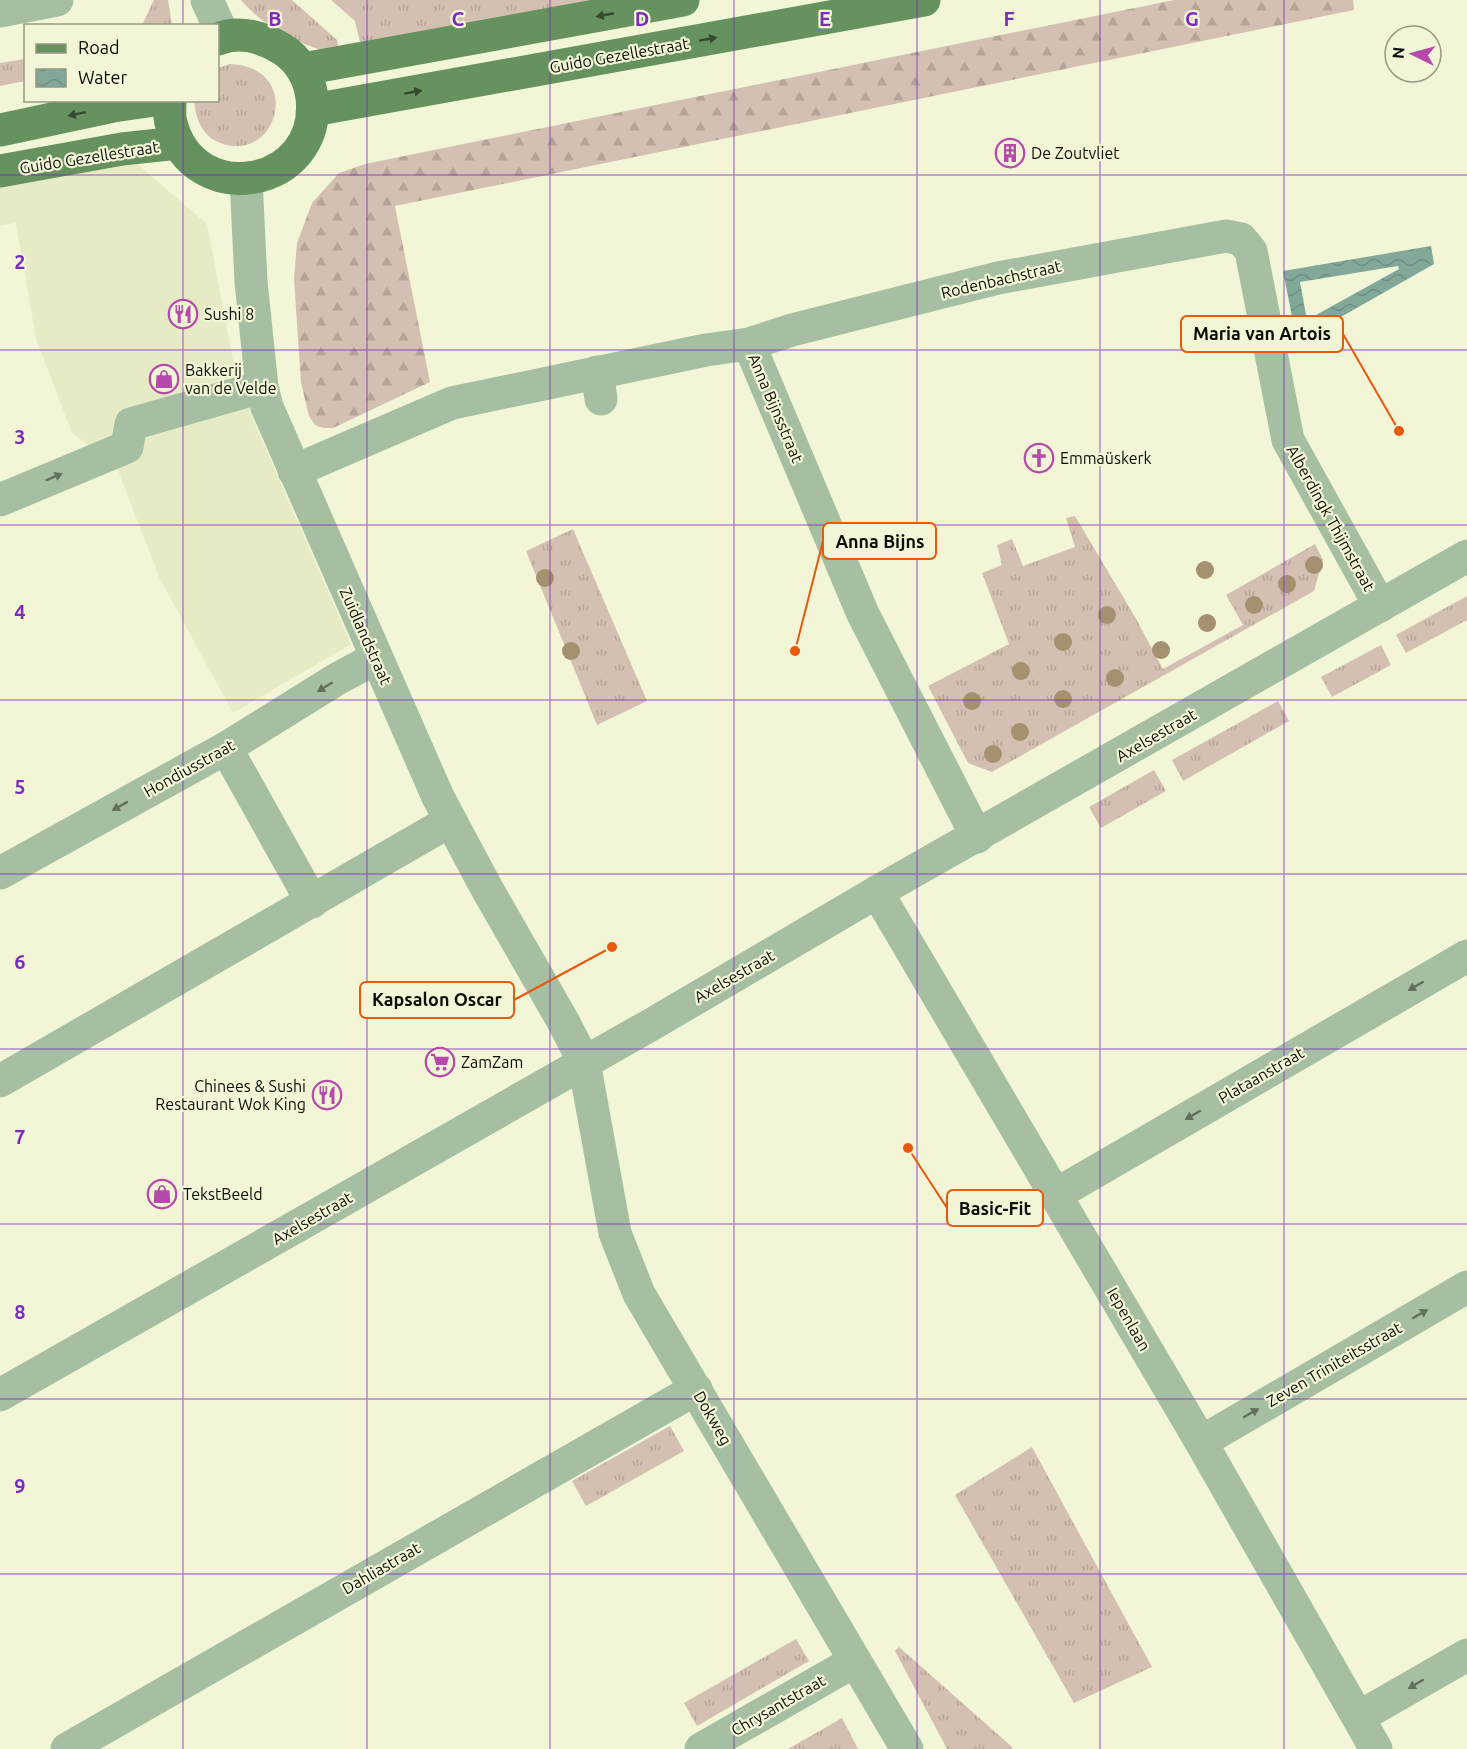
<svg xmlns="http://www.w3.org/2000/svg" width="1467" height="1749" viewBox="0 0 1467 1749" font-family="Ubuntu,sans-serif">
  <defs>
    <pattern id="grass-tufts" width="24" height="20" patternUnits="userSpaceOnUse" patternTransform="scale(1.5)"><rect width="24" height="20" fill="#d4c0b3"/><path d="M3 7l-1-3M5 7V3M7 7l1-3M15 17l-1-3M17 17v-4M19 17l1-3" fill="none" stroke="#b5a498"/></pattern>
    <pattern id="forest-firs" width="22" height="20" patternUnits="userSpaceOnUse" patternTransform="scale(1.5)"><rect width="22" height="20" fill="#d4c0b3"/><path d="M5 1l3.5 6h-7zM16 11l3.5 6h-7z" fill="#b5a498"/></pattern>
    <pattern id="water-waves" width="16" height="10" patternUnits="userSpaceOnUse" patternTransform="scale(1.5)"><rect width="16" height="10" fill="#82a89a"/><path d="M0 5q4-4 8 0t8 0" fill="none" stroke="#6f8f83"/></pattern>
  </defs>
  <rect width="100%" height="100%" fill="#f2f6d7"/>
  <path fill="#e7ebc5" d="M129 157 207 224 234 365 255 424 351 644 233 713 159 577 116 465 72 433 36 339 16 223 0 226V181Z"/>
  <g fill="url(#grass-tufts)">
    <path d="M154 0H168L172 25H142Z"/>
    <path d="M241 0H292L337 40 340 55C304 47 264 28 241 0Z"/>
    <path d="M331 0H621L362 50 355 21Z"/>
    <path d="M25 59V81L0 86V63Z"/>
    <path d="M230 64C306 67 277 168 218 142 201 134 196 118 194 101L218 100V68Z"/>
    <path d="M1075 516 1135 617 1163 669 1243 625 1226 595 1315 544 1323 560 1314 591 992 772 968 763 928 686 1009 644 982 573 1002 565 997 545 1012 539 1023 566 1075 547 1066 518Z"/>
    <path d="M573 529 647 701 597 725 526 551Z"/>
    <path d="M1467 596V620L1406 653 1396 635Z"/>
    <path d="M1381 645 1391 665 1332 697 1321 677Z"/>
    <path d="M1278 701 1289 721 1183 781 1172 760Z"/>
    <path d="M1154 770 1166 791 1101 828 1089 807Z"/>
    <path d="M670 1426 684 1451 586 1506 572 1481Z"/>
    <path d="M1032 1447 1152 1667 1074 1703 955 1495Z"/>
    <path d="M796 1639 809 1661 697 1726 684 1703Z"/>
    <path d="M899 1647 1011 1746 1012 1749H947L895 1651Z"/>
    <path d="M842 1718 858 1749H788Z"/>
  </g>
  <path fill="url(#forest-firs)" d="M1174 0H1353L1354 10 395 206 430 382 333 428H323L315 425 309 416 301 383 294 279 297 243 312 203 339 173 365 164Z"/>
  <path fill="url(#water-waves)" fill-rule="evenodd" d="M1431 246 1434 264 1297 342 1283 271ZM1398 266 1399 269 1307 320 1300 282Z"/>
  <g fill="none" stroke-linecap="round" stroke-linejoin="round">
    <g stroke="#a6bfa3" stroke-width="33">
      <path d="M207 0 224 37"/>
      <path d="M0 11 57 0"/>
      <path d="M246 179 251 282 262 387 267 407 438 797 486 887 564 1023 584 1062 615 1233 639 1294 907 1749"/>
      <path d="M749 344 792 330 998 278 1226 236 1241 239 1251 251 1288 440 1380 606"/>
      <path d="M597 372 601 399"/>
      <path d="M294 471 452 403 706 350 749 344 863 614 977 837"/>
      <path d="M0 500 127 447 131 424 262 387"/>
      <path d="M226 748 312 902"/>
      <path d="M0 873 226 748 337 679 376 658"/>
      <path d="M877 892 1201 1442 1376 1749"/>
      <path d="M0 1081 450 821"/>
      <path d="M1055 1195 1467 956"/>
      <path d="M0 1395 654 1023 877 892 1467 556"/>
      <path d="M1201 1442 1467 1287"/>
      <path d="M1359 1717 1467 1655"/>
      <path d="M67 1749 696 1389"/>
      <path d="M701 1749 855 1661"/>
    </g>
    <g stroke="#65925f" stroke-width="33">
      <path d="M303 69 683 0"/>
      <path d="M170 100C170 108 169 116 171 123 193 211 322 188 312 98 310 79 299 59 282 49 263 37 239 30 218 39"/>
      <path d="M313 110 924 0"/>
      <path d="M0 130 113 106 155 100"/>
      <path d="M0 171 122 149 178 143"/>
    </g>
  </g>
  <g fill="#a5906f">
    <circle cx="1314" cy="565" r="9"/>
    <circle cx="1205" cy="570" r="9"/>
    <circle cx="545" cy="578" r="9"/>
    <circle cx="1287" cy="584" r="9"/>
    <circle cx="1254" cy="605" r="9"/>
    <circle cx="1107" cy="615" r="9"/>
    <circle cx="1207" cy="623" r="9"/>
    <circle cx="1063" cy="642" r="9"/>
    <circle cx="1161" cy="650" r="9"/>
    <circle cx="571" cy="651" r="9"/>
    <circle cx="1021" cy="671" r="9"/>
    <circle cx="1115" cy="678" r="9"/>
    <circle cx="1063" cy="699" r="9"/>
    <circle cx="972" cy="701" r="9"/>
    <circle cx="1020" cy="732" r="9"/>
    <circle cx="993" cy="754" r="9"/>
  </g>
  <defs><path id="oneway-solid" d="M-6-.8H1V-3.2L6.5 0L1 3.2V.8H-6Z" transform="scale(1.5)"/></defs>
  <g fill="#35492d">
    <use href="#oneway-solid" transform="translate(605 15) rotate(169)"/>
    <use href="#oneway-solid" transform="translate(708 39) rotate(-10)"/>
    <use href="#oneway-solid" transform="translate(413 92) rotate(-10)"/>
    <use href="#oneway-solid" transform="translate(77 114) rotate(168)"/>
  </g>
  <g fill="#616f5c">
    <use href="#oneway-solid" transform="translate(54 477) rotate(-23)"/>
    <use href="#oneway-solid" transform="translate(325 687) rotate(148)"/>
    <use href="#oneway-solid" transform="translate(120 806) rotate(151)"/>
    <use href="#oneway-solid" transform="translate(1416 986) rotate(150)"/>
    <use href="#oneway-solid" transform="translate(1193 1115) rotate(150)"/>
    <use href="#oneway-solid" transform="translate(1420 1314) rotate(-30)"/>
    <use href="#oneway-solid" transform="translate(1251 1413) rotate(-30)"/>
    <use href="#oneway-solid" transform="translate(1416 1684) rotate(150)"/>
  </g>
  <path fill="none" stroke="#7b2cbf" stroke-width="1.5" stroke-opacity="0.55" d="M183 0V26M367 0V1749M550 0V1749M734 0V1749M917 0V1749M1100 0V1749M1284 0V1749M183 100V1749M0 175H1467M0 350H1467M0 525H1467M0 700H1467M0 874H1467M0 1049H1467M0 1224H1467M0 1399H1467M0 1574H1467"/>
  <defs>
    <g id="building-ring" transform="scale(1.5)"><circle r="9.5" fill="#f2f6d7" stroke="#b64aaa" stroke-width="1.5"/><path d="M-4-6H4V6H1V3H-1V6H-4ZM-2.5-4.3h1.7v1.8h-1.7ZM.8-4.3h1.7v1.8H.8ZM-2.5-1h1.7V.8h-1.7ZM.8-1h1.7V.8H.8Z" fill="#b64aaa"/></g>
    <g id="restaurant-ring" transform="scale(1.5)"><circle r="9.5" fill="#f2f6d7" stroke="#b64aaa" stroke-width="1.5"/><path d="M-5-6h1v4h1v-4h1v4h1v-4h1v5L-1.5 .5V6h-2V.5L-5-1ZM5-6V6H3V1.5H1.5Q1.5-4 5-6Z" fill="#b64aaa"/></g>
    <g id="shop-ring" transform="scale(1.5)"><circle r="9.5" fill="#f2f6d7" stroke="#b64aaa" stroke-width="1.5"/><path d="M-5-2.5h2.3a2.7 3.5 0 0 1 5.4 0H5L5.5 6h-11ZM-1.5-2.5h3a1.5 2.3 0 0 0-3 0Z" fill="#b64aaa"/></g>
    <g id="church-ring" transform="scale(1.5)"><circle r="9.5" fill="#f2f6d7" stroke="#b64aaa" stroke-width="1.5"/><path d="M-1.2-6h2.4v3.5h3.3v2.4h-3.3V6h-2.4V-.1h-3.3v-2.4h3.3Z" fill="#b64aaa"/></g>
    <g id="supermarket-ring" transform="scale(1.5)"><circle r="9.5" fill="#f2f6d7" stroke="#b64aaa" stroke-width="1.5"/><path d="M-6-5.5h2.5l.6 2H6L4.5 2H-2.5L-4.4-4H-6ZM-1.5 3.2a1.3 1.3 0 1 0 .1 0ZM3 3.2a1.3 1.3 0 1 0 .1 0Z" fill="#b64aaa"/></g>
  </defs>
  <g fill-rule="evenodd">
    <use href="#building-ring" x="1010" y="153"/>
    <use href="#restaurant-ring" x="183" y="314"/>
    <use href="#shop-ring" x="164" y="379"/>
    <use href="#church-ring" x="1039" y="458"/>
    <use href="#supermarket-ring" x="440" y="1062"/>
    <use href="#restaurant-ring" x="327" y="1095"/>
    <use href="#shop-ring" x="162" y="1194"/>
  </g>
  <g text-anchor="middle" dominant-baseline="central" stroke-width="4.5" stroke-linejoin="round" paint-order="stroke">
    <g font-size="16" fill="#0d0e05" stroke="#f2f6d7">
      <text transform="translate(619 55) rotate(-10)">Guido Gezellestraat</text>
      <text transform="translate(89 157) rotate(-9)">Guido Gezellestraat</text>
      <text transform="translate(1001 279) rotate(-13)">Rodenbachstraat</text>
      <text transform="translate(776 408) rotate(67)">Anna Bijnsstraat</text>
      <text transform="translate(1331 518) rotate(61)">Alberdingk Thijmstraat</text>
      <text transform="translate(366 636) rotate(66)">Zuidlandstraat</text>
      <text transform="translate(1156 735) rotate(-30)">Axelsestraat</text>
      <text transform="translate(189 768) rotate(-29)">Hondiusstraat</text>
      <text transform="translate(734 976) rotate(-30)">Axelsestraat</text>
      <text transform="translate(1261 1075) rotate(-30)">Plataanstraat</text>
      <text transform="translate(312 1218) rotate(-30)">Axelsestraat</text>
      <text transform="translate(1129 1319) rotate(60)">Iepenlaan</text>
      <text transform="translate(1334 1364) rotate(-30)">Zeven Triniteitsstraat</text>
      <text transform="translate(713 1418) rotate(60)">Dokweg</text>
      <text transform="translate(381 1568) rotate(-30)">Dahliastraat</text>
      <text transform="translate(778 1705) rotate(-30)">Chrysantstraat</text>
    </g>
    <g font-size="16" fill="#0d0e05" stroke="#f2f6d7" text-anchor="start">
      <text x="1031" y="153">De Zoutvliet</text>
      <text x="204" y="314">Sushi 8</text>
      <text x="185" y="370">Bakkerij<tspan x="185" dy="18">van de Velde</tspan></text>
      <text x="1060" y="458">Emmaüskerk</text>
      <text x="461" y="1062">ZamZam</text>
      <text x="306" y="1086" text-anchor="end">Chinees &amp; Sushi<tspan x="306" dy="18">Restaurant Wok King</tspan></text>
      <text x="183" y="1194">TekstBeeld</text>
    </g>
  </g>
  <g font-size="20" text-anchor="middle" font-weight="bold" fill="#7b2cbf" stroke="#f2f6d7" stroke-width="4.5" stroke-linejoin="round" paint-order="stroke">
    <text x="275" y="26">B</text>
    <text x="458" y="26">C</text>
    <text x="642" y="26">D</text>
    <text x="825" y="26">E</text>
    <text x="1009" y="26">F</text>
    <text x="1192" y="26">G</text>
    <text x="20" y="269">2</text>
    <text x="20" y="444">3</text>
    <text x="20" y="619">4</text>
    <text x="20" y="794">5</text>
    <text x="20" y="969">6</text>
    <text x="20" y="1144">7</text>
    <text x="20" y="1319">8</text>
    <text x="20" y="1493">9</text>
  </g>
  <path fill="none" stroke="#e8590c" stroke-width="2" d="M1399 431L1343 334M795 651L823 541M612 947L514 1000M908 1148L947 1208"/>
  <g fill="#e8590c" stroke="#f2f6d7" stroke-width="2">
    <circle cx="1399" cy="431" r="6"/>
    <circle cx="795" cy="651" r="6"/>
    <circle cx="612" cy="947" r="6"/>
    <circle cx="908" cy="1148" r="6"/>
  </g>
  <g fill="#f2f6d7" stroke="#e8590c" stroke-width="2">
    <rect x="1181" y="316" width="162" height="36" rx="6"/>
    <rect x="823" y="523" width="113" height="36" rx="6"/>
    <rect x="360" y="982" width="154" height="36" rx="6"/>
    <rect x="947" y="1190" width="96" height="36" rx="6"/>
  </g>
  <g font-size="18" text-anchor="middle" font-weight="bold" fill="#0d0e05">
    <text x="1262" y="340">Maria van Artois</text>
    <text x="880" y="548">Anna Bijns</text>
    <text x="437" y="1006">Kapsalon Oscar</text>
    <text x="995" y="1215">Basic-Fit</text>
  </g>
  <rect x="24" y="24" width="195" height="78" fill="#f2f6d7" stroke="#969983" stroke-width="1.5"/>
  <rect x="36" y="44" width="30" height="9" fill="#65925f" stroke="#969983" stroke-width="1.5"/>
  <text x="78" y="54" font-size="18" fill="#0d0e05">Road</text>
  <rect x="36" y="69" width="30" height="18" fill="url(#water-waves)" stroke="#969983" stroke-width="1.5"/>
  <text x="78" y="84" font-size="18" fill="#0d0e05">Water</text>
  <g transform="translate(1413 54) rotate(275)"><circle r="28" fill="#f2f6d7" stroke="#969983" stroke-width="1.5"/>
  <path d="M0-4.5L10 22L0 15L-10 22Z" fill="#b64aaa"/>
  <text y="-9" font-size="16" font-weight="bold" text-anchor="middle" fill="#0d0e05">N</text>
  </g>
</svg>
